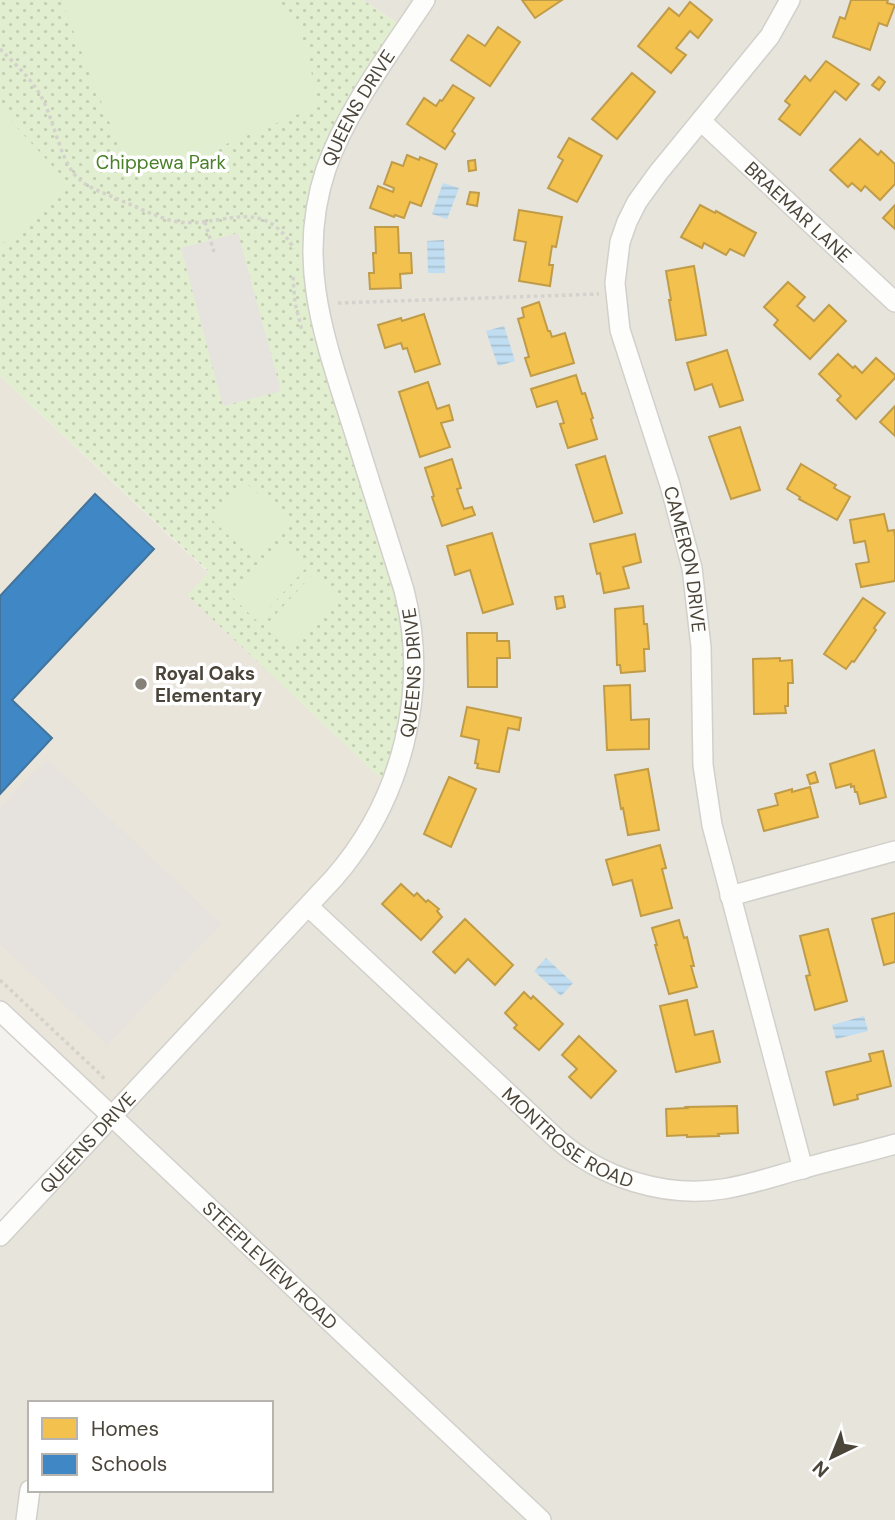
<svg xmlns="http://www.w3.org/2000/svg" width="895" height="1520" viewBox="0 0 895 1520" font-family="'DM Sans',sans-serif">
  <defs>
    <pattern id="park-dots" width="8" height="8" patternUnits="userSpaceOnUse" patternTransform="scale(1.75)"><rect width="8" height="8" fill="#e1eecf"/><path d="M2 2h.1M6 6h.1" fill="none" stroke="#c3cdb2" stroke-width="1.8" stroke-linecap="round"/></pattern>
    <pattern id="water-rules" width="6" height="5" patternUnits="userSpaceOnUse" patternTransform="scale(1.75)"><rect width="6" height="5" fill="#c0ddf1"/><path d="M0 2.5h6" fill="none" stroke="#a6bfcf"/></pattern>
  </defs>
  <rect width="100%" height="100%" fill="#f4f2ee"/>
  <path fill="#e7e4dc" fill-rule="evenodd" d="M363 0H895V1520H0V1236L391 788 319 318 325 171 406 29ZM30 1403H271V1490H30Z"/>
  <path fill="#eae5da" d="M0 376 209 573 188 595 391 788 376 820 112 1116 0 1011Z"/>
  <path fill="url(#park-dots)" d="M0 0H363L406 29 351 113 312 255 412 632 391 788 187 595 209 572 0 376Z"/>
  <g fill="#e1eecf">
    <path d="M61 0H275L300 30 311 70 318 106 145 178 129 172Z"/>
    <path d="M0 109 70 185 27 228 0 245Z"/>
    <path d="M245 482 288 522 254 559 211 519Z"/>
    <path d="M281 545 306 568 257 621 232 597Z"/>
    <path d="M312 575 337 598 288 649 264 627Z"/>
  </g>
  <g fill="#e6e3df">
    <path d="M238 233 281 391 223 406 181 248Z"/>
    <path d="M48 760 221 924 107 1045 0 944V808L33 773Z"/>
  </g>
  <g fill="url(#water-rules)">
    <path d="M443 183 459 188 447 219 432 214Z"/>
    <path d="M444 240 445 273H428L427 241Z"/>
    <path d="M504 326 515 361 498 366 486 331Z"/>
    <path d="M546 958 573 983 561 996 534 971Z"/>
    <path d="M864 1016 868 1031 836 1039 832 1025Z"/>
  </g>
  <g fill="#f2c14e" stroke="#c09c48" stroke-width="2">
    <path d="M522 0H562L535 18Z"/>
    <path d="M851 0H888L887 3 895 5 887 26 879 23 870 50 833 37 840 17 845 19Z"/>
    <path d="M690 2 712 20 698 38 690 31 676 48 686 55 671 73 638 46 669 8 679 16Z"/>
    <path d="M498 27 520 42 490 86 451 60 468 35 485 46Z"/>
    <path d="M826 61 859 84 846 100 835 91 800 135 779 119 790 105 785 101 805 76 810 81Z"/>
    <path d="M632 73 655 92 617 139 592 119Z"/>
    <path d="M879 77 885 82 879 90 872 85Z"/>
    <path d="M453 85 474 98 452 131 455 134 445 149 407 124 424 98 436 106 440 100 442 101Z"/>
    <path d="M569 138 602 156 577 202 548 188 563 160 558 157Z"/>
    <path d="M860 139 878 155 881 151 895 164V184L880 200 865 186 861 191 852 183 848 187 830 170Z"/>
    <path d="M407 155 419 160 420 157 437 164 421 206 410 202 404 218 395 215 394 217 370 208 378 186 393 192 394 188 384 184 392 162 403 166Z"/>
    <path d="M475 160 476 170 469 171 468 161Z"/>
    <path d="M470 192 479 193 477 206 467 204Z"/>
    <path d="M700 205 715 213 716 211 756 233 744 256 730 249 726 255 704 243 702 248 681 237Z"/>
    <path d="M895 205V229L883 218Z"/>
    <path d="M519 210 562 217 556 247 552 246 549 265H553L550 286 519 281 526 242 514 240Z"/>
    <path d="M375 227H398L399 253H411L412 273 400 274 401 288 370 289 369 273H374L373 253H376Z"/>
    <path d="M694 266 706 335 676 340 669 300H671L666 271Z"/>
    <path d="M788 282 805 297 797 306 814 321 829 305 846 321 810 359 774 325 778 320 764 307Z"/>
    <path d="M539 302 548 331H550L552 337 565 333 574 363 531 376 525 358 529 357 518 319 524 317 522 308Z"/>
    <path d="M424 314 440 364 415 372 407 348 403 349 401 343 385 348 378 325 401 318 402 321Z"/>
    <path d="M727 350 743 400 720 407 712 384 695 390 687 363Z"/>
    <path d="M838 354 853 368 855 366 862 373 876 358 895 375V378L856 419 837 400 841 396 819 374Z"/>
    <path d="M576 375 582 394 585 393 593 418 591 419 597 439 568 448 560 424 564 423 557 401 537 407 531 389Z"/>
    <path d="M428 382 437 409 449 405 453 420 441 423 450 447 420 457 399 392Z"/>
    <path d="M895 406V436L880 422Z"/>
    <path d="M740 427 760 490 731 499 709 437Z"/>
    <path d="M605 456 622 513 594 522 576 465Z"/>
    <path d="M452 459 461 488 457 489 464 509 472 507 475 515 442 526 432 497 434 496 425 468Z"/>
    <path d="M801 464 836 485 834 488 850 497 837 520 799 499 800 497 787 489Z"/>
    <path d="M884 514 888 531 894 530 895 537V581L861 587 856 564 869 562 865 541 854 543 850 520Z"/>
    <path d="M492 533 513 604 483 613 470 570 455 575 447 546Z"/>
    <path d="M635 534 641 562 623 567 629 588 604 593 600 573 597 574 590 544Z"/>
    <path d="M563 596 565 607 557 609 555 597Z"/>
    <path d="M863 598 885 613 874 628 876 630 854 662 852 661 846 669 824 654Z"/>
    <path d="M643 606 644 624H647L649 649H644L645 671 621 673 620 665H617L615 609Z"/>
    <path d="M467 633H497V641H509L510 658H497V687H468Z"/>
    <path d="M780 658V661L792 660 793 683H788V706H785L786 713 754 714 753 659Z"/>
    <path d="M630 685 631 720 649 719V749L607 750 604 686Z"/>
    <path d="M467 707 521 718 519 730 508 728 499 772 477 768 478 764 475 763 479 740 461 736Z"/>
    <path d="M874 750 886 797 860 804 857 792H855L854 786 851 787V784L836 788 830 764Z"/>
    <path d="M648 769 659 830 628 835 623 808 621 809 615 775Z"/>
    <path d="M815 772 818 782 810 784 807 775Z"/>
    <path d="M449 777 476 789 451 847 424 834Z"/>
    <path d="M810 787 818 817 764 831 758 810 778 805 775 794 792 789V792Z"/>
    <path d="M660 845 666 868 662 869 672 908 641 916 632 880 613 885 606 860Z"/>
    <path d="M401 884 414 896 417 893 426 902 428 900 439 909 437 911 442 917 421 940 382 904Z"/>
    <path d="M895 913V962L884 965 872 919Z"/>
    <path d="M465 919 513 965 495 985 468 959 455 973 433 952Z"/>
    <path d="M679 920 684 938 687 937 694 966H691L697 987 669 994 655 945H657L652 928Z"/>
    <path d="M828 929 847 1001 815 1010 806 976 810 975 800 936Z"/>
    <path d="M524 992 531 999 533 996 563 1024 539 1050 514 1028 517 1025 505 1013Z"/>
    <path d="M687 1000 695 1035 713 1031 720 1062 676 1072 660 1006Z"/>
    <path d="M579 1036 616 1071 591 1098 569 1077 577 1069 562 1055Z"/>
    <path d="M883 1051 891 1086 857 1095 858 1099 834 1105 826 1072 871 1061 869 1054Z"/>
    <path d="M737 1106 738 1133 718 1134 719 1136 687 1137V1135L667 1136 666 1109 687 1108 686 1107Z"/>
  </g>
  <path fill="#3f88c5" stroke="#43749b" stroke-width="2" d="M95 494 154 549 12 700 52 738 0 794V596Z"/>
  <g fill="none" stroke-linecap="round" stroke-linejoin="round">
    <g stroke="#d2d0cb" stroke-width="22">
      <g id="street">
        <path id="s1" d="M790 0 770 36 658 173 637 202 627 222 620 242 615 283 620 330 670 485 692 568 701 647 703 765 712 825 803 1169"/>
        <path id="s2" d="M701 121 895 302"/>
        <path d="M730 896 895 851"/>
        <path id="s3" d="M309 907 557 1139C601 1178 665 1198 723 1189 749 1185 775 1176 801 1169 832 1160 864 1153 895 1144"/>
        <path id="s4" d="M0 1011 541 1520"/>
        <path id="s5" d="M0 1236 334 878C402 800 430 691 404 590 387 536 370 482 353 428 325 340 295 262 326 169 347 109 390 53 425 0"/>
        <path d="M26 1520 30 1490"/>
      </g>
    </g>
    <g stroke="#d3d2cc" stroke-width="3.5" stroke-dasharray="3.5 3.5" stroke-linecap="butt">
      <path d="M0 49C15 64 31 78 42 98 54 120 61 165 80 180 89 188 102 192 113 197 130 204 146 212 163 218 213 237 259 187 294 249"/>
      <path d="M205 222 214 252"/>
      <path d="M293 277 295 303 302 331"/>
      <path d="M338 303 599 294"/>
      <path d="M0 980 101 1075 106 1081"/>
    </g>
    <use href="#street" stroke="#fdfdfc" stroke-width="19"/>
  </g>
  <circle fill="#868178" stroke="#fff" stroke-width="2.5" cx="141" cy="684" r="7"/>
  <g text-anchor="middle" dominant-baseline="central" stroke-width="7" stroke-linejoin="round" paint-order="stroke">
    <g font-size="19" fill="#4b4439" stroke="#fff">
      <text stroke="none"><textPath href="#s5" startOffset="1302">QUEENS DRIVE</textPath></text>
      <text stroke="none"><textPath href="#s2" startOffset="133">BRAEMAR LANE</textPath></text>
      <text stroke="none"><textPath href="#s1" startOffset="625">CAMERON DRIVE</textPath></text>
      <text stroke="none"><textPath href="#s5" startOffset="714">QUEENS DRIVE</textPath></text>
      <text stroke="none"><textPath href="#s3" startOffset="348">MONTROSE ROAD</textPath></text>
      <text stroke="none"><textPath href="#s5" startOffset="128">QUEENS DRIVE</textPath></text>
      <text stroke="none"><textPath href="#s4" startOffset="371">STEEPLEVIEW ROAD</textPath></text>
    </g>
    <g font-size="19" fill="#4a7f2a" stroke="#fff">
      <text x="161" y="162">Chippewa Park</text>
    </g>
    <g font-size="19" font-weight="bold" fill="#4b4439" stroke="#fff" text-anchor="start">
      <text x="155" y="673">Royal Oaks<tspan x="155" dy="22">Elementary</tspan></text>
    </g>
  </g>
  <rect x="28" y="1401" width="245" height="91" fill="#ffffff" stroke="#b7b4b0" stroke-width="2"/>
  <rect x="42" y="1418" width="35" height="21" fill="#f2c14e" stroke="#b7b4b0" stroke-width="2"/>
  <text x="91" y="1436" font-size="21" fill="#4b4439">Homes</text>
  <rect x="42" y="1454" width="35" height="21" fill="#3f88c5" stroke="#b7b4b0" stroke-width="2"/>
  <text x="91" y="1471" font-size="21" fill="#4b4439">Schools</text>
  <g transform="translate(832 1457) rotate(223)" stroke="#ffffff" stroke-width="5" paint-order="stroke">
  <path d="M0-5L12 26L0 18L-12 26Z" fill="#4b4439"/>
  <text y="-10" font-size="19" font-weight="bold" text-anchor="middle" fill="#4b4439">N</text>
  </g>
</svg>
